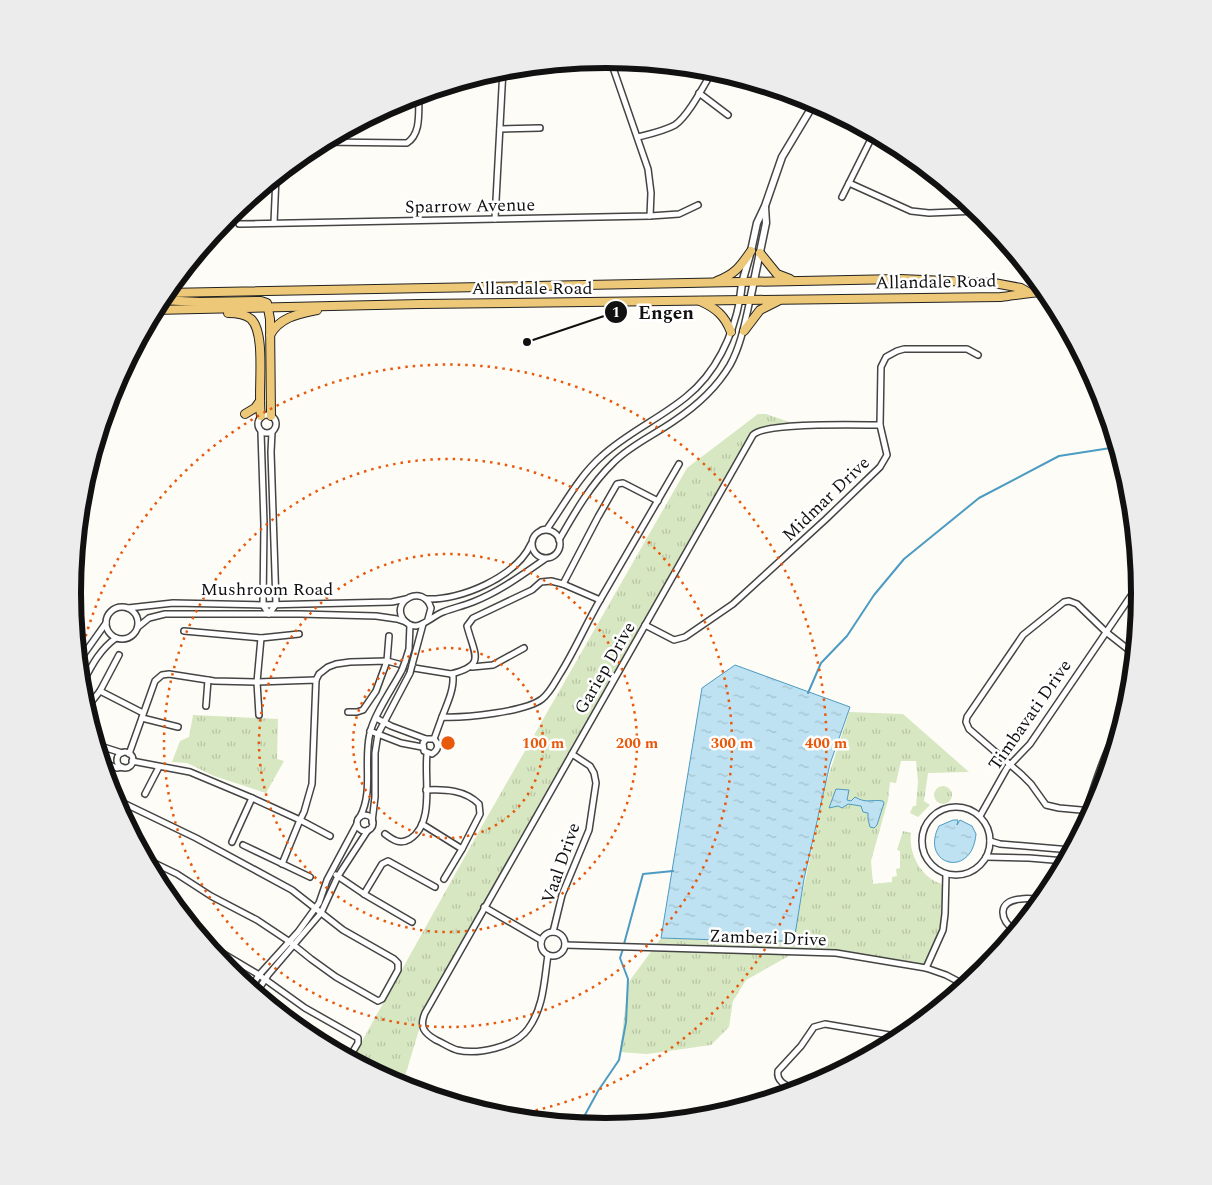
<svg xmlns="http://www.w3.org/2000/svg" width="1212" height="1185" viewBox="0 0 1212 1185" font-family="Spectral,serif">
  <defs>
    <pattern id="park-tufts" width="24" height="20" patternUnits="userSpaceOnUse" patternTransform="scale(1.25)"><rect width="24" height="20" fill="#d7e7c1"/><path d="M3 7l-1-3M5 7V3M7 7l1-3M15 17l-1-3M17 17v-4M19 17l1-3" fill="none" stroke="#b8c5a5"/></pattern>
    <pattern id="water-ripples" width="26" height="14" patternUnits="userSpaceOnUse" patternTransform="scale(1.25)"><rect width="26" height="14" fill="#bee2f1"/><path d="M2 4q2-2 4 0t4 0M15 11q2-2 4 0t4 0" fill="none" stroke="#a2c1ce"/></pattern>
  </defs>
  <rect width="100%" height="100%" fill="#fefcf6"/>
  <g fill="url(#park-tufts)">
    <path d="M758 414H766L801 426 753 435 422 1020 402 1086 352 1059 482 826 687 468Z"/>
    <path d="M849 712 903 714 969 772 928 773 924 801 930 805 918 817 910 813 913 806H916L918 781 916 761H901L896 783 890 782 888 800 871 861 873 884 892 882V877L897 876 896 869 900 868V851L897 850 903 831 911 833C908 855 923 881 946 885L945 920 926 968 836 953 796 952 746 980 733 1001 729 1027 711 1045 647 1054 620 1052 628 983 661 938 728 941H792L826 784Z"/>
    <path d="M193 715 278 719 277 759 284 761 266 793 214 776 187 763 172 762 180 741 189 737Z"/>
    <circle cx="943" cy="795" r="9"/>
  </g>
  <g fill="url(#water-ripples)" stroke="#4c9bc2">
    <path d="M735 665 850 707 830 764 804 879 794 941H750L661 938 702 688Z"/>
    <path d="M836 789 849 790 847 800 851 801 855 797C867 804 871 799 883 801L884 803 877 825 874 828 870 827 868 819V813L863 812 861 806 848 804 842 808 838 806 829 808Z"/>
    <path d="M953 820H958L957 825 960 820 972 826 976 834C972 880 919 865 939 826Z"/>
  </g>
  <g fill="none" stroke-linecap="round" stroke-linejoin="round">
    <g stroke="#4c9bc2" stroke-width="2">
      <path d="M808 693 821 663 847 636 874 595 904 559 979 498 1059 456 1117 447"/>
      <path d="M624 944 643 874 673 871"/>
      <path d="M580 1124 598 1091 619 1060 626 1022 628 979 620 958 623 949"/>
    </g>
    <g stroke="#444" stroke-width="8">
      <g id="minor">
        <path d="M610 59 648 169 651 193 650 216"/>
        <path d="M699 93 728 115"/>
        <path d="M500 129 540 128"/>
        <path d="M638 137C650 134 664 131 675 125 689 115 704 85 713 70"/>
        <path d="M321 142 407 143C422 133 418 111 419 94"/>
        <path d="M849 183 911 211 929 213 978 211"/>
        <path d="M842 197 874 133"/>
        <path d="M495 219 503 69"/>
        <path d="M274 223 276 176"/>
        <path d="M239 224 650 216 679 214 698 205"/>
        <path d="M220 226H226"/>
        <circle cx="267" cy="424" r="9"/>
        <path d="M261 432 264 524 263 605 269 614 276 604 271 452 272 432"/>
        <circle cx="546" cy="544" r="14"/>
        <path d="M542 530 547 529C564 505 579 476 602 456 627 433 659 419 686 397 716 373 733 336 740 299"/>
        <path d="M559 540C575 512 591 484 614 462 631 445 654 435 674 421 695 407 717 387 730 365 741 345 745 322 750 300"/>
        <path d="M563 584 600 600 679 464"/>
        <path d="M426 599C460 601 516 577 531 544"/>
        <circle cx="122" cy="623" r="16"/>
        <path d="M128 608 173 603 263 605 392 602 406 599"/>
        <path d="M428 619 431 608C423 583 391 601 403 619 406 623 411 626 416 626 424 625 435 615 443 612 453 608 463 606 473 602 499 592 522 575 545 559"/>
        <path d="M645 625 674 640 685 637 733 604 826 519 880 467 887 455 880 425 881 367 886 357 897 351 904 349H967L978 355"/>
        <path d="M138 627 149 618 165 614H300L376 616 397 619 406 622"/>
        <path d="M184 631 261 638 299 634"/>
        <path d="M119 655 100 691 143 713"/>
        <path d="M79 661 106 623"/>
        <path d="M405 662 409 649 410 625"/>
        <path d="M412 665 423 624"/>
        <path d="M472 667 493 665 524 648"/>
        <path d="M451 674C486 665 475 656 467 626L473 618 532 590 541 582 551 581 563 584 598 517 617 484 623 483 658 501"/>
        <path d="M316 680 319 674 328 667 336 664 350 662 387 661 414 668 451 674 453 676C454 690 447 704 442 717"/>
        <path d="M81 686C91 667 99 650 116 638"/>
        <path d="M89 705 100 691"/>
        <path d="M206 706 208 680"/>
        <path d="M348 712H357L363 710 376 691 387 661 389 636"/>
        <path d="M259 715 257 682 261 638"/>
        <path d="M142 718 178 727"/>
        <path d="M376 718 391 726 426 739H434C440 745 438 750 432 754L424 751 423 743 426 739"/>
        <path d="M370 731 401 743 422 747"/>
        <path d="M434 739 442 717C465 718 525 712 542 699 550 693 555 682 560 674 575 650 586 624 600 600"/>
        <path d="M97 745 122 753"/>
        <circle cx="125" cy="760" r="8"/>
        <path d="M129 754 155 681 162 675 169 674 214 681 257 682 316 680 312 784 304 812 300 820 252 798 190 772 132 761"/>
        <path d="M102 762 117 768 122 767"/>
        <path d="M426 790C445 789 465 790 479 804L480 814 462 849"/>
        <path d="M145 794 159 767"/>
        <path d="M113 798 196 838 292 890 343 930 394 959 398 963V970L382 999 378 1001 336 977 311 959 290 942 257 920 211 896 177 874 146 859"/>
        <circle cx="956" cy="841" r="34"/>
        <path d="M1086 810C1096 782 1105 750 1121 724"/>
        <path d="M1092 811 1059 808 1046 805 1031 784 1022 775 969 729 966 722 967 717 1023 635 1064 602 1069 601 1077 604 1106 632 1134 654"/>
        <circle cx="365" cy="823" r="8"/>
        <path d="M980 816 1007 768 1030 744 1139 584"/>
        <path d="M360 817C374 790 363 761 370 733 374 714 393 688 402 670"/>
        <path d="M372 822 375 797V753L378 734 410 673"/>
        <path d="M422 824 462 849 444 879"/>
        <path d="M385 834C393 840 400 845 410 839 435 823 424 779 427 754"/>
        <path d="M990 841 1000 844 1071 850"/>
        <path d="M232 842 252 798"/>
        <path d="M243 845 310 877"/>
        <path d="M986 857 1029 858 1065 861"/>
        <path d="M282 864 300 820 330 836"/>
        <path d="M336 875 364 894 412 922"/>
        <path d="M364 894 382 864 388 861 435 887"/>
        <path d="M484 907 541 940"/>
        <path d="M1015 931C999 919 997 901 1021 899 1027 898 1035 899 1041 900"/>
        <circle cx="553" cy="944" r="12"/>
        <path d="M553 932 562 895 589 830 596 783 594 773 590 766 572 754"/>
        <path d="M207 944 259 975 305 1008 358 1038V1043L349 1058"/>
        <path d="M565 945 836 953 926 968 946 975 965 985"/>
        <path d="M548 955C544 981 544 1007 528 1029 515 1047 478 1055 457 1050 450 1048 443 1043 436 1040 424 1033 419 1027 425 1013L753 435C765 422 858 425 880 425"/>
        <path d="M926 968 943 930 945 914 946 874"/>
        <path d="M251 988 259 975 298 932 319 903 327 880 357 824"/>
        <path d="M256 993 268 975 321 913 338 876 368 830"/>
        <path d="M796 1090C787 1086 776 1082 778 1071L801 1046 814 1027 825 1024 901 1037"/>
      </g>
    </g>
    <g stroke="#444" stroke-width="9">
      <g id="tertiary">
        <path d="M740 299 742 283 751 251 757 223 765 206 782 157 815 102"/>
        <path d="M750 300 766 223 765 207"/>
      </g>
    </g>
    <g stroke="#222" stroke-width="10">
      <g id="primary">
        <path d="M760 253 777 274 790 279"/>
        <path d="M717 281C735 274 740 267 751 251"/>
        <path d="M165 293 900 279 994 283 1021 288 1028 292"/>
        <path d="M160 300 200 302 261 301 267 303 270 319 271 416"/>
        <path d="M700 301C716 308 725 316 731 332"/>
        <path d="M154 310 420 304 1001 297C1017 295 1031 292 1046 292"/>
        <path d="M228 313C236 313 245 314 251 319 267 334 257 394 261 416"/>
        <path d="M744 331 760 310 778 301"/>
        <path d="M270 335C280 317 298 314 317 310"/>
        <path d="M245 414 255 408 260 401"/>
      </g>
    </g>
    <use href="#minor" stroke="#fff" stroke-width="5"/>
    <use href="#tertiary" stroke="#fff" stroke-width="6"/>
    <use href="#primary" stroke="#ecc878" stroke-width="8"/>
    <g stroke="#444" stroke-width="8" stroke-linecap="butt">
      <g id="minor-bridge">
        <path d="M402 670 405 662"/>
        <path d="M410 673 412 665"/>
      </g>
    </g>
    <use href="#minor-bridge" stroke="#fff" stroke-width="5"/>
  </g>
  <g fill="none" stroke="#e8590c" stroke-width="2.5" stroke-dasharray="2.5 5">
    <circle cx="448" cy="743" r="95"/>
    <circle cx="448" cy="743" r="189"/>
    <circle cx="448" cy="743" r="284"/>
    <path d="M80 658A378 378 0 1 1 507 1116"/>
  </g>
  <g text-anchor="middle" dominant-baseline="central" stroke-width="5" stroke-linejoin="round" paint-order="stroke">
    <g font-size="18" fill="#111" stroke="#fff">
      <text transform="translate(470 206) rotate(-1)">Sparrow Avenue</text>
      <text transform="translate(936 282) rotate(-1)">Allandale Road</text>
      <text x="532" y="288">Allandale Road</text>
      <text transform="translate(826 499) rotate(-44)">Midmar Drive</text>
      <text x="267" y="589">Mushroom Road</text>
      <text transform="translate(605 668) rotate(-60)">Gariep Drive</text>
      <text transform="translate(1030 715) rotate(-55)">Timbavati Drive</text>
      <text transform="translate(561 863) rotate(-71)">Vaal Drive</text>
      <text transform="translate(768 938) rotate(2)">Zambezi Drive</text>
    </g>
  </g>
  <path d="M0 0H1212V1185H0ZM81 593a525 525 0 1 1 1050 0a525 525 0 1 1-1050 0Z" fill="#ececec" fill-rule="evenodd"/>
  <path fill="none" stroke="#111" stroke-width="6" d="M81 593a525 525 0 1 1 1050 0a525 525 0 1 1-1050 0Z"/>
  <circle cx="448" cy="743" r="8" fill="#e8590c" stroke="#fff" stroke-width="2.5"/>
  <g font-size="15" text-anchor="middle" font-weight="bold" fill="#e8590c" stroke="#fff" stroke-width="5" stroke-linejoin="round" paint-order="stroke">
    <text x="543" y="748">100 m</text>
    <text x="637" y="748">200 m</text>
    <text x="732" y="748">300 m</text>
    <text x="826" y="748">400 m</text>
  </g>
  <path fill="none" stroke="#111" stroke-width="2" d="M527 342L616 312"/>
  <g fill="#111" stroke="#fff" stroke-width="2">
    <circle cx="527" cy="342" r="5"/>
    <circle cx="616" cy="312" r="12"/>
  </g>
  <g font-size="15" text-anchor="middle" font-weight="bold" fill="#fff">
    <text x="616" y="317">1</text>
  </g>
  <g font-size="19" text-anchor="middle" font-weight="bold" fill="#111" stroke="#fff" stroke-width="5" stroke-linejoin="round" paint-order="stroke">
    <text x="666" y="319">Engen</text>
  </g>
</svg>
